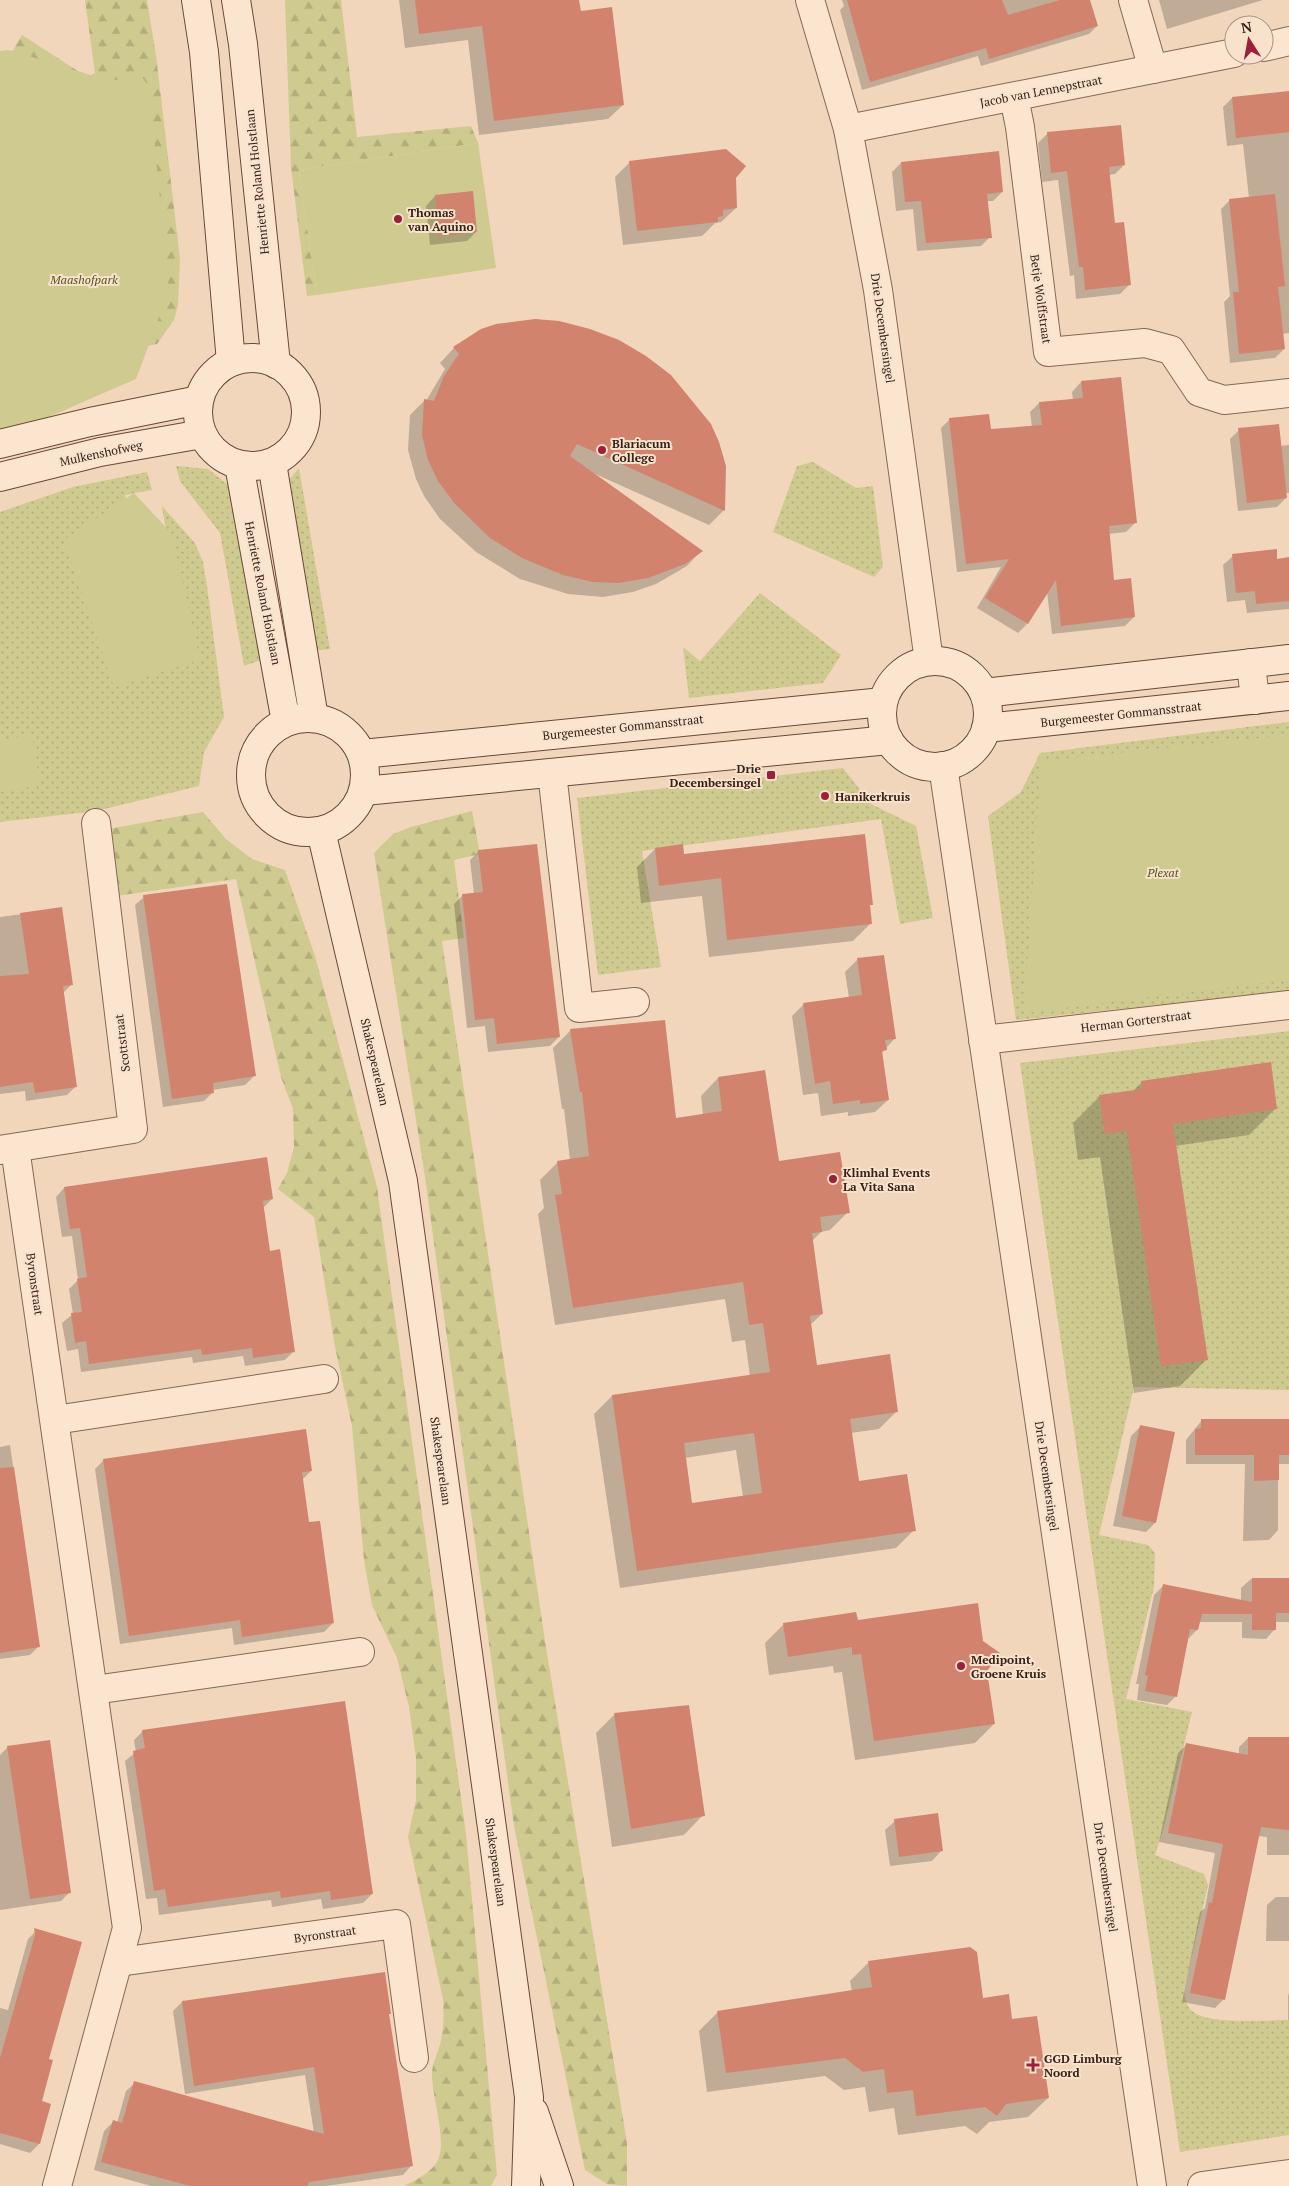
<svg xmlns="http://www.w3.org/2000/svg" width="1289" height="2186" viewBox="0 0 1289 2186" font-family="'PT Serif',serif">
  <defs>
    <pattern id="grass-dots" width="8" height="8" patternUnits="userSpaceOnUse" patternTransform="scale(1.25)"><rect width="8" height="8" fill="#cfca8f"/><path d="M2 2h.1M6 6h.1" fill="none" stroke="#b2ad7b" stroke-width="1.8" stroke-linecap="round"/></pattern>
    <pattern id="forest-firs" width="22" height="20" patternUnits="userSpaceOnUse" patternTransform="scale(1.25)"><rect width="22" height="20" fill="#cfca8f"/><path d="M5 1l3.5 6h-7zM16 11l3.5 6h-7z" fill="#b2ad7b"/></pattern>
  </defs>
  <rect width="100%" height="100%" fill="#f1d6bc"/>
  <g fill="url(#grass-dots)">
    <path d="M813 462 856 488 873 486 883 567 874 577 773 532 797 466Z"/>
    <path d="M176 466 208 469 232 488 264 659 244 666 220 533 180 481Z"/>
    <path d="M299 468 330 649 311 651 289 480Z"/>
    <path d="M147 472 152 490 125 495 186 653 162 506 195 543 203 562 207 586 224 717 204 752 199 786 96 811 0 822V512L73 487Z"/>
    <path d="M760 593 841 655 823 683 689 698 683 647 700 661Z"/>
    <path d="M1289 722V991L1016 1020 988 816 1021 792 1040 753Z"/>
    <path d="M843 768 871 804 916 826 933 918 900 924 881 819 642 851 661 967 598 975 577 798Z"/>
    <path d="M1289 1031V1390L1134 1387 1099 1535 1148 1545 1155 1553 1154 1587 1126 1699 1192 1712 1164 1827 1155 1855 1204 1874 1208 1885 1184 1990C1185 1998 1186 2006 1192 2011 1207 2025 1268 2020 1289 2020V2135L1180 2152 1020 1063Z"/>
  </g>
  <g fill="url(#forest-firs)">
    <path d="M85 0H147L156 55 180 259 178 305 174 320 157 344 136 348 0 72 22 35 87 77 95 73Z"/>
    <path d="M285 0H341L357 137 471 126 478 143 299 170 317 295 307 296 291 168Z"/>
    <path d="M472 811 480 854 454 860 464 938 442 941 545 1641 627 2143V2186L607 2184 585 2170 514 1826 425 1177 374 853 393 834 411 827Z"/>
    <path d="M203 812 226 839 252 859 285 870 315 956 377 1187 466 1834 497 2175 491 2186H404C415 2181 436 2170 439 2157 446 2138 432 2097 432 2074 432 2063 439 2051 441 2040 444 2026 444 2013 443 1999L408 1837 416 1800V1758L409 1707 397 1658 372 1605 364 1560 352 1426 335 1347 314 1217 278 1189 287 1173 294 1147 293 1109 281 1077 236 879 116 896 108 829Z"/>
  </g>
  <g fill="#cfca8f">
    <path d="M9 50 110 81 140 75 149 86 169 291 136 379 0 438V51Z"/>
    <path d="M478 143 496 268 317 295 299 170Z"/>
    <path d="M134 493 172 534 200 660 114 687 64 540Z"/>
    <path d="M32 735 40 785 0 792V740Z"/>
    <path d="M1289 735V980L1024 1013 1041 761Z"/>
  </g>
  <g fill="#0003" fill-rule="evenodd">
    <path d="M399 0H578L580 13 623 105 608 119 479 135 468 40 405 48Z"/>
    <path d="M842 0H1089L1097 26 1089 34 981 66 978 56 862 90 840 10 844 6Z"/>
    <path d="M1159 0H1263L1167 29Z"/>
    <path d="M1289 92V333L1282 334 1284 349 1275 358 1230 363 1224 302 1230 296 1221 209 1230 200 1249 198 1243 144 1227 146 1223 107 1232 98Z"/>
    <path d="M1047 134 1124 165 1115 174 1109 175 1114 224 1130 284 1120 294 1076 299 1074 275 1070 276 1058 180 1042 182 1038 143Z"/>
    <path d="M630 162 735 177 736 208 721 222 715 223 702 236 623 245 615 177Z"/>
    <path d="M901 163 1002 192 993 201H987L990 237 981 246 917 251 913 209 896 211 892 172Z"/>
    <path d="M435 196 476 232 467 241 430 245 426 206Z"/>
    <path d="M482 331 724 510 709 525 593 473 701 551 687 566 656 584 633 592 603 597 568 594 520 579 476 552 440 519 424 496 416 479 408 450 410 415 424 401H426L445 369 440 363 454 348Z"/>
    <path d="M1081 382 1136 522 1126 532 1108 534 1113 581 1134 617 1125 626 1052 634 1047 592 1027 624 1018 633 977 608 1001 567 957 572 941 428 950 419 990 430 1032 427 1030 412 1039 403 1073 400 1072 392Z"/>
    <path d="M1239 430 1280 446 1289 445V493H1285L1286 498 1277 507 1238 511 1230 439Z"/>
    <path d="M1233 556 1276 560 1289 559V609L1247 613 1245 600 1227 602 1223 565Z"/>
    <path d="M655 849 871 904 869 907 871 923 853 941 709 957 702 896 641 903 637 867Z"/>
    <path d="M479 851 559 1037 550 1046 488 1052 485 1026 467 1028 454 904 463 895 474 894 470 860Z"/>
    <path d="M144 897 254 1076 245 1085 212 1090 213 1092 204 1101 163 1107 135 905Z"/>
    <path d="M61 909 72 984 62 994 76 1086 67 1095 26 1101 25 1091 0 1094V917Z"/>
    <path d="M857 960 895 1038 881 1054 888 1100 875 1112 848 1116V1112L821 1116 818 1093 803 1095 792 1016 804 1004 849 998 845 972Z"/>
    <path d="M571 1030 675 1119 703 1115 701 1096 718 1078 778 1162 848 1212 830 1230 821 1232 812 1241 822 1314 810 1325 816 1366 897 1411 879 1429 851 1433 858 1482 914 1530 896 1548 620 1588 594 1414 612 1396 750 1376 745 1340 732 1342 725 1299 555 1325 538 1214 544 1208 540 1180 558 1162 570 1160 564 1109H562L553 1048ZM736 1450 743 1497 691 1504 685 1458Z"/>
    <path d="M1142 1082 1276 1108 1249 1135 1175 1146 1207 1359 1180 1386 1134 1393 1100 1157 1078 1160 1073 1123 1100 1096 1133 1091Z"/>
    <path d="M64 1188 272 1199 263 1208 269 1252 294 1351 285 1360 245 1366 243 1356 193 1363 192 1357 81 1372 78 1349 67 1351 62 1323 73 1314 69 1289 78 1280 72 1236 62 1237 56 1197Z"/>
    <path d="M1202 1420H1289V1464H1278V1530L1269 1540 1243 1541 1245 1464H1186V1440Z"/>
    <path d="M1140 1427 1155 1523 1146 1532 1113 1526 1131 1436Z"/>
    <path d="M10 1445 39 1646 30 1655 0 1659V1447Z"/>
    <path d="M104 1460 311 1471 302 1480 308 1524 333 1623 324 1632 234 1645 232 1628 120 1644 95 1469Z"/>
    <path d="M1251 1579H1289V1622H1275V1629L1266 1639 1242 1638V1622H1199L1197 1630 1188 1639 1176 1696 1167 1705 1137 1700 1139 1684H1136L1154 1595 1163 1586 1241 1601V1588Z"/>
    <path d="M857 1622 986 1671 994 1724 975 1743 855 1760 842 1672 834 1673 833 1666 769 1675 765 1643 784 1624Z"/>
    <path d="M615 1714 703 1815 684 1835 612 1847 596 1733Z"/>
    <path d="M143 1731 372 1894 363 1903 323 1909 321 1899 272 1907 271 1900 159 1915 157 1898 146 1899 125 1761 136 1752 134 1740Z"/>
    <path d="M1248 1738H1289V1855H1267V1837L1258 1836 1224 1999 1215 2008 1182 2002 1200 1912 1205 1908 1215 1853 1159 1842 1178 1753 1187 1744 1239 1755V1747Z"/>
    <path d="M8 1747 70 1892 61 1901 0 1910V1755Z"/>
    <path d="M895 1821 941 1851 932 1861 890 1866 885 1830Z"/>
    <path d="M1276 1897H1289V1941H1266L1267 1905Z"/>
    <path d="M37 1930 48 2060 40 2102 39 2144 30 2153 0 2144V2008L8 2010 28 1939Z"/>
    <path d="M869 1962 982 1999 1011 2021 1048 2098 1028 2117 989 2122 977 2134 965 2126 898 2135 894 2108 869 2112 865 2087 844 2090 825 2076 707 2092 699 2031 718 2012 852 1992 850 1981Z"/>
    <path d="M1289 1994V2020H1288V1995Z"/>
    <path d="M182 2002 388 2015 411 2166 403 2175 326 2186H151L94 2170 104 2131 113 2122 117 2123 126 2091 135 2083 314 2133 305 2075 185 2094 173 2011Z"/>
  </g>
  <g fill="#d2836e" fill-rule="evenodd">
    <path d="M415 0H579L581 11 612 7 624 105 494 121 482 26 419 34Z"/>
    <path d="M847 0H1002L1008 15 1060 0H1090L1098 26 989 59 986 48 870 82Z"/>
    <path d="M1289 91V132L1236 138 1232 97Z"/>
    <path d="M1121 125 1125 165 1109 167 1115 223 1124 222 1131 285 1085 290 1083 267H1079L1067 171 1051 173 1047 132Z"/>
    <path d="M726 149 746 166 736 178 737 208 723 210V216L718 217V222L637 231 629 161Z"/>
    <path d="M999 151 1003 192 987 194 992 238 926 243 921 201 905 202 901 162Z"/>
    <path d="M473 191 477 232 439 236 435 195Z"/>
    <path d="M1275 194 1285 286 1278 287 1285 349 1239 354 1233 292H1239L1229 199Z"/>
    <path d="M535 319 559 321 590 329 619 340 646 356 671 375 711 424 719 442 726 466 725 511 577 444 570 456 703 551 685 564 648 578 618 583 593 582 563 575 522 558 490 538 455 504 438 481 428 460 422 435 424 399 434 401 444 376 459 354 453 347 481 329 496 324Z"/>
    <path d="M1121 377 1137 523 1109 526 1114 580 1131 578 1135 617 1061 626 1056 580 1028 624 985 598 1009 559 966 564 949 418 989 414 991 429 1042 425 1039 402 1083 398 1081 381Z"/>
    <path d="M1279 424 1287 498 1247 503 1238 428Z"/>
    <path d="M1277 549V559L1289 557V601L1256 604 1255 591 1236 593 1232 554Z"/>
    <path d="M865 834 873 905H870L872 924 727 940 721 878 659 886 655 848 683 844 684 854Z"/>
    <path d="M537 844 560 1037 497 1044 494 1018 475 1020 462 894 483 892 478 850Z"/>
    <path d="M227 884 256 1076 213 1083 214 1093 172 1099 143 895Z"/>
    <path d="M62 907 73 985 63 986 77 1087 35 1093 33 1082 0 1087V976L29 974 20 913Z"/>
    <path d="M884 955 896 1039 885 1040 887 1050 882 1051 889 1100 860 1104V1100L833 1104 830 1081 815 1084 803 1003 862 995 857 958Z"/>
    <path d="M665 1020 676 1118 722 1111 718 1077 765 1070 779 1161 840 1152 850 1213 820 1217 822 1232 812 1233 823 1314 810 1316 817 1365 890 1354 898 1412 850 1419 859 1481 907 1474 916 1531 637 1571 612 1395 770 1372 763 1323 749 1325 743 1282 573 1308 555 1195 562 1194 557 1161 589 1156 582 1092H580L570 1029ZM754 1433 762 1493 692 1503 684 1443Z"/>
    <path d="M1271 1062 1277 1109 1173 1124 1208 1360 1161 1366 1127 1131 1105 1134 1099 1095 1142 1089 1141 1081Z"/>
    <path d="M267 1157 273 1199 263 1201 270 1251 280 1249 295 1352 253 1358 252 1348 202 1355 201 1349 89 1364 86 1341 75 1343 71 1313 82 1312 77 1279 87 1277 80 1228 70 1229 64 1187Z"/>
    <path d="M1201 1419H1289V1455H1279V1480L1254 1481V1455H1195V1429L1201 1428Z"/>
    <path d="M1140 1425 1175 1432 1156 1523 1122 1516Z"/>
    <path d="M306 1429 312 1471 302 1472 309 1522 320 1521 334 1623 242 1637 240 1620 129 1636 103 1459Z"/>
    <path d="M14 1467 40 1647 0 1653V1468Z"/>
    <path d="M1252 1578H1289V1613H1276V1630H1252V1614H1202L1198 1630 1190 1629 1177 1697 1145 1691 1148 1676 1145 1675 1163 1584 1252 1602Z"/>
    <path d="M978 1603 983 1641 1000 1653 987 1671 995 1724 874 1741 861 1654 852 1655V1647L788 1657 783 1623 856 1612 858 1620Z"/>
    <path d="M345 1701 373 1894 331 1900 330 1891 281 1898 280 1891 168 1907 165 1889 154 1891 133 1751 145 1748 142 1730Z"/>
    <path d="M689 1705 705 1816 631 1829 614 1713Z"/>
    <path d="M1248 1737H1289V1830L1261 1827 1225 2000 1190 1993 1209 1902 1212 1903 1223 1844 1168 1833 1186 1743 1248 1755Z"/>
    <path d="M50 1740 71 1893 30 1899 7 1746Z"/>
    <path d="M938 1813 943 1851 899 1857 894 1819Z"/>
    <path d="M34 1928 82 1942 49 2059 53 2060 42 2101 51 2104 40 2144 0 2133V2058L35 1935Z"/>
    <path d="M970 1947 977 1952 983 1998 1009 1994 1012 2019 1037 2016 1049 2098 1006 2104 997 2116 985 2107 916 2116 913 2090 887 2093 884 2069 863 2072 845 2058 726 2073 717 2011 872 1987 868 1961Z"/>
    <path d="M385 1972 391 2014H389L413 2166 309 2182 308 2186H190L101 2162 113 2120 122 2123 134 2081 324 2134 314 2067 194 2086 182 2001Z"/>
  </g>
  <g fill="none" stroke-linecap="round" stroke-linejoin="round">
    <g stroke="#896654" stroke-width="30">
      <g id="street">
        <path d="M810 0 848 129 878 290 929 661"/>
        <path d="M1133 0 1153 69"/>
        <path d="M1264 47 1289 41"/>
        <path d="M1014 97 1020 127 1048 352 1145 343 1171 350 1199 392 1224 400 1289 393"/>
        <path d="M848 129 1234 53"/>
        <path d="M1251 663 1255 700"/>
        <path d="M943 766 1152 2186"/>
        <path d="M552 773 579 1008 635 1002"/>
        <path d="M983 1040 1289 1005"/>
        <path d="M15 1148 127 1928 57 2186"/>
        <path d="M0 1150 133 1129 96 823"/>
        <path d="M55 1420 324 1379"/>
        <path d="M94 1690 360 1652"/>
        <path d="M119 1962 396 1924 414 2058"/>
        <path d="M1202 2186 1289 2174"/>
      </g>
    </g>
    <g stroke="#6b4738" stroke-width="30">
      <g id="secondary">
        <path d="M196 0 204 52 231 362"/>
        <path d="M236 0 243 44 276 364"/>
        <circle cx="252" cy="412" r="54"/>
        <path d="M0 444 90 422 199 400"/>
        <path d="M272 463 314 718"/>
        <path d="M239 465 286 722"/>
        <path d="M0 477 100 452 202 434"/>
        <circle cx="935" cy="714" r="53"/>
        <path d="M984 693 1289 659"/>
        <circle cx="308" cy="775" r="57"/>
        <path d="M986 728 1289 696"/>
        <path d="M362 754 883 702"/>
        <path d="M364 791 889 740"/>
        <path d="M321 831 403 1181 529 2097 526 2186"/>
        <path d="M534 2112 559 2186"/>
      </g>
    </g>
    <use href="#street" stroke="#fbe5cf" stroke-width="28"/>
    <use href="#secondary" stroke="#fbe5cf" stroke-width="28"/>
  </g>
  <g fill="#9d203a" stroke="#f8e2cc" stroke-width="2">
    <circle cx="398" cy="219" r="5"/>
    <circle cx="602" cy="450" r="5"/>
    <rect x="766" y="770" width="10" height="10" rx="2.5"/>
    <circle cx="825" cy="796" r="5"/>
    <circle cx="833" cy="1179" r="5"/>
    <circle cx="961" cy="1666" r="5"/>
    <path d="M1030.5 2057.5h5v5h5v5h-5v5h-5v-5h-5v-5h5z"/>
  </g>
  <g text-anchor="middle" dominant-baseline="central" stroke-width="4" stroke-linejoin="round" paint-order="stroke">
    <g font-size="12" fill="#37221a" stroke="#f8e2cc">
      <text transform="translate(1041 91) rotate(-11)">Jacob van Lennepstraat</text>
      <text transform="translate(257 182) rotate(-96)">Henriette Roland Holstlaan</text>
      <text transform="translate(1041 299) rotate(82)">Betje Wolffstraat</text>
      <text transform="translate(883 328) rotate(82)">Drie Decembersingel</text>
      <text transform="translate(101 453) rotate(-12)">Mulkenshofweg</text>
      <text transform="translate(263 593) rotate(79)">Henriette Roland Holstlaan</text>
      <text transform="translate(1121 714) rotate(-6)">Burgemeester Gommansstraat</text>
      <text transform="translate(623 727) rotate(-6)">Burgemeester Gommansstraat</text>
      <text transform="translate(1136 1021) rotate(-7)">Herman Gorterstraat</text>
      <text transform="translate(122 1043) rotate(-97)">Scottstraat</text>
      <text transform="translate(375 1062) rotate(77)">Shakespearelaan</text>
      <text transform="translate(35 1284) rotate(82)">Byronstraat</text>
      <text transform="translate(441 1461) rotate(82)">Shakespearelaan</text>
      <text transform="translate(1047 1476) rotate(82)">Drie Decembersingel</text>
      <text transform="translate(496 1862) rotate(82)">Shakespearelaan</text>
      <text transform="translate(1106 1877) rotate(82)">Drie Decembersingel</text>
      <text transform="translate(325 1934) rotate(-8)">Byronstraat</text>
    </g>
    <g font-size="12" font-weight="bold" fill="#37221a" stroke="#f8e2cc" text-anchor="start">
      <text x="408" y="212">Thomas<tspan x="408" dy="14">van Aquino</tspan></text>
      <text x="612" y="443">Blariacum<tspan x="612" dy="14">College</tspan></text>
      <text x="761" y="768" text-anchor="end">Drie<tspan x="761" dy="14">Decembersingel</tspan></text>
      <text x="835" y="796">Hanikerkruis</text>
      <text x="843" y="1172">Klimhal Events<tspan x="843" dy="14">La Vita Sana</tspan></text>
      <text x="971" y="1659">Medipoint,<tspan x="971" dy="14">Groene Kruis</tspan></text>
      <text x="1044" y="2058">GGD Limburg<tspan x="1044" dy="14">Noord</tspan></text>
    </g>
    <g font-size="12" font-style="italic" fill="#53551f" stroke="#f8e2cc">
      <text x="84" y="279">Maashofpark</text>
      <text x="1163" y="872">Plexat</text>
    </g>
  </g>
  <g transform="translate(1249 40) rotate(349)"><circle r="24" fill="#f8e2cc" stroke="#ab9585"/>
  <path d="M0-4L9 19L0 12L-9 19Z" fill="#9d203a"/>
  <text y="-8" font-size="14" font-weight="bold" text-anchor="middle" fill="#37221a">N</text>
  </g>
</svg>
